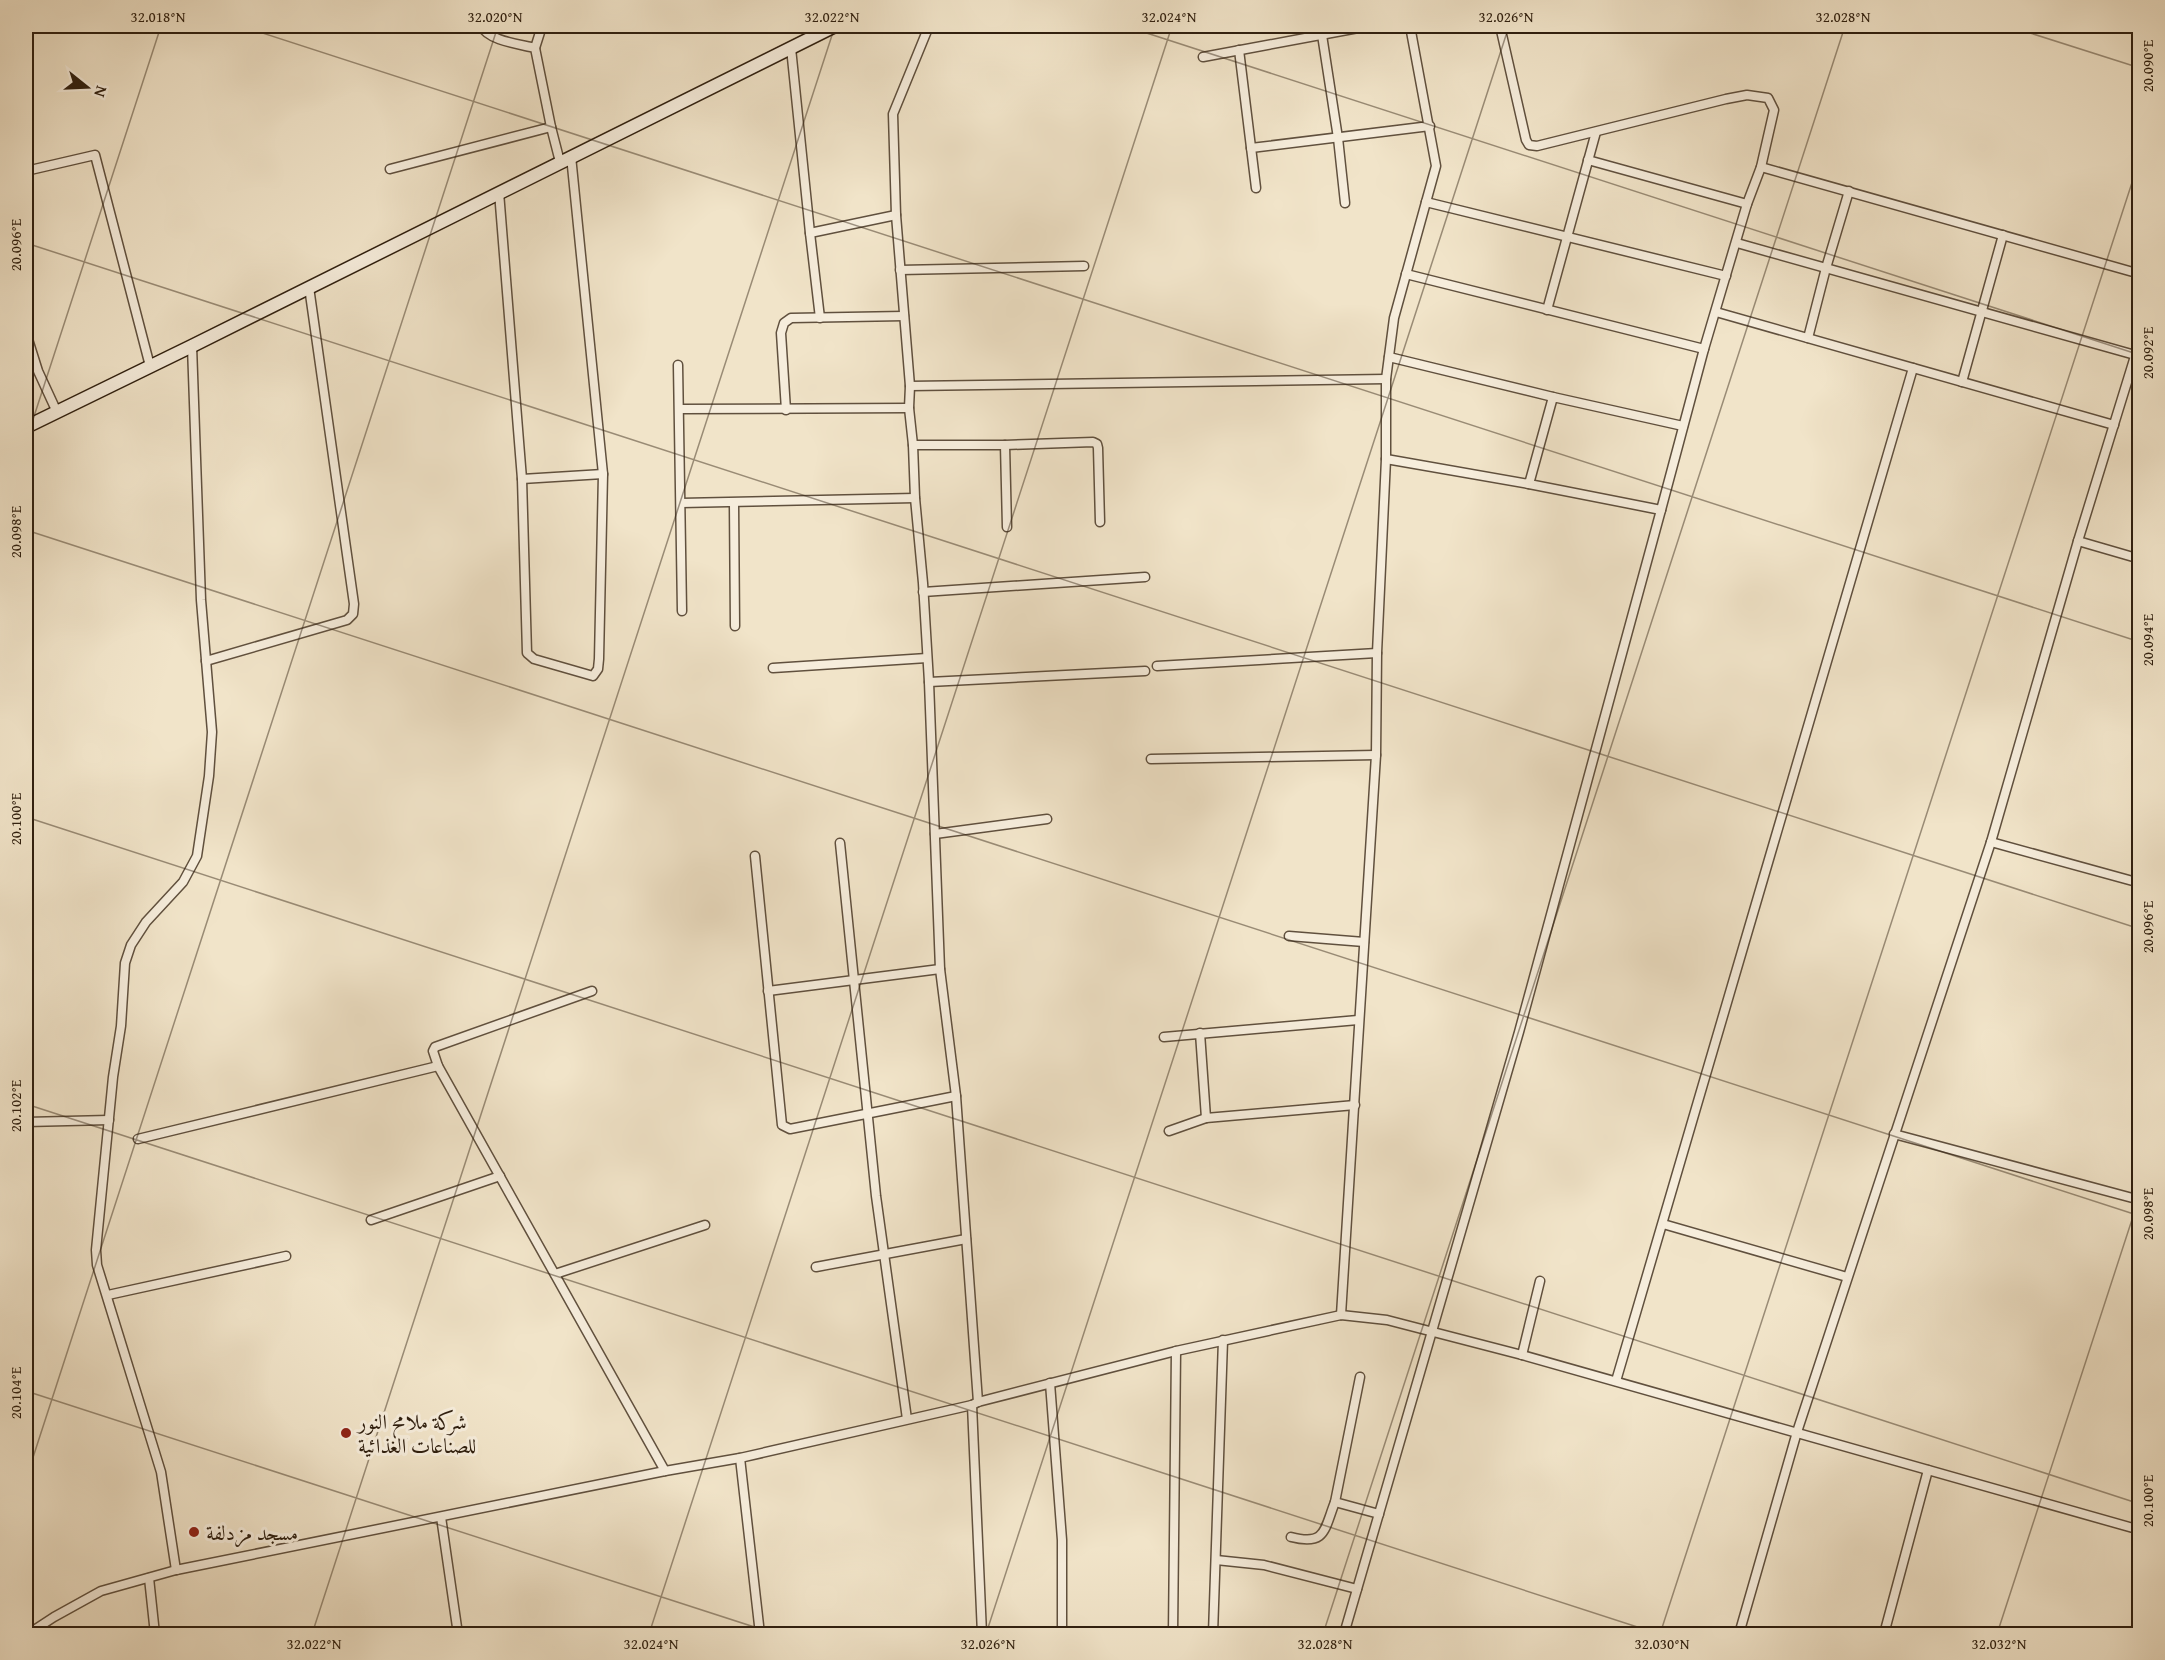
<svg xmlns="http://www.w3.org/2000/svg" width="2165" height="1660" viewBox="0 0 2165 1660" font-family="'Gentium Book Plus',Amiri,serif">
  <rect width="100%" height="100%" fill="#f1e4c9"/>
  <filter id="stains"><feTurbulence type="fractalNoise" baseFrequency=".00333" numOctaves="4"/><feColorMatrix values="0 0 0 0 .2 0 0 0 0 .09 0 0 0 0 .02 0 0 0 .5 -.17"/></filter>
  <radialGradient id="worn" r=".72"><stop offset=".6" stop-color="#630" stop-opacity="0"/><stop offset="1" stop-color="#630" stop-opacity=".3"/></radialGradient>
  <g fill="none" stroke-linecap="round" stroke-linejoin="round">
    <g stroke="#60503e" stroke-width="11">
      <g id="street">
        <path d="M481 26C489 41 519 44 535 48L551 127 560 162"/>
        <path d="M929 26 893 114 896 215 910 386 909 408 913 445 915 498 923 583 929 682 940 969 956 1096 978 1402"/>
        <path d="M1500 26 1526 140 1529 145 1537 146 1726 99 1747 95 1768 98 1774 110 1761 167 1747 204 1704 349 1661 510"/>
        <path d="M1322 35 1338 138 1345 203"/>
        <path d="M535 48 542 26"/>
        <path d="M791 48 810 233"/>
        <path d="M1239 50 1256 188"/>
        <path d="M1203 57 1369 26"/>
        <path d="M1251 148 1430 126"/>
        <path d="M1588 160 1747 204"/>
        <path d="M1761 167 2140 274"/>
        <path d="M390 169 551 127"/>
        <path d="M26 171 95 155 150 366"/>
        <path d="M499 192 522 479 527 653 534 659 593 676 598 669 599 659 603 474 571 156"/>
        <path d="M1426 202 1726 276"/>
        <path d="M1737 243 2135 355"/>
        <path d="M900 270 1084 266"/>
        <path d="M1406 274 1704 349"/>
        <path d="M1547 310 1596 132"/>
        <path d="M1716 312 2114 425"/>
        <path d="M820 318 810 233 896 215"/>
        <path d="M26 333 38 371 56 410"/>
        <path d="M1808 338 1826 268 1849 191"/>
        <path d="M1389 357 1553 397"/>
        <path d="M678 365 682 611"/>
        <path d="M1962 382 2003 235"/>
        <path d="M910 386 1386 379"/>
        <path d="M680 409 909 408"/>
        <path d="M786 410 781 333 784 323 791 318 904 316"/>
        <path d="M913 445H1005L1093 442 1097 444 1098 448 1100 522"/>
        <path d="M1005 445 1007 527"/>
        <path d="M1386 459 1529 484"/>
        <path d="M522 479 603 474"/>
        <path d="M681 503 915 498"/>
        <path d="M734 503 735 626"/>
        <path d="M2078 541 2140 559"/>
        <path d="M923 592 1145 577"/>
        <path d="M206 661 347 620 353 614 354 604 309 287"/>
        <path d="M1157 666 1377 653"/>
        <path d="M773 668 927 658"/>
        <path d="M929 682 1145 671"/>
        <path d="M1151 759 1376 755"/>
        <path d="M935 834 1047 819"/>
        <path d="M1991 842 2140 883"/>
        <path d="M840 843 876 1196 907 1419"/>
        <path d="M755 856 782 1125 790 1129 956 1096"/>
        <path d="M1289 936 1364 942"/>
        <path d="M592 991 435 1047 433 1051 438 1066 665 1471"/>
        <path d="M768 991 940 969"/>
        <path d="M1200 1033 1206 1118 1355 1105"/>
        <path d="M1164 1037 1358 1020"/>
        <path d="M26 1122 109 1120"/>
        <path d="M1169 1131 1206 1118"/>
        <path d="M1894 1134 2140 1200"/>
        <path d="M138 1139 438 1066"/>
        <path d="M371 1220 500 1176"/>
        <path d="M1663 1224 1847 1277"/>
        <path d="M816 1267 966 1239"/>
        <path d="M555 1274 705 1225"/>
        <path d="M108 1295 286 1256"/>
        <path d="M1341 1315 1376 755 1377 653 1386 459V379L1394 318 1436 166 1410 26"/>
        <path d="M1522 1355 1540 1281"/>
        <path d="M1360 1377 1335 1502 1379 1514"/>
        <path d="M1616 1381 1913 368"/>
        <path d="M1050 1383 1062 1540V1634"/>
        <path d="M972 1405 982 1634"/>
        <path d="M740 1458 760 1634"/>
        <path d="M441 1517 458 1634"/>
        <path d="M1291 1537C1326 1546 1324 1530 1335 1502"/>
        <path d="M1216 1560 1264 1565 1357 1589"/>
        <path d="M176 1570 161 1472 97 1265 96 1250 113 1077 121 1026 125 963 131 945 146 922 183 882 197 856 209 776 212 732 201 600 192 346"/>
        <path d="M149 1578 155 1634"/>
        <path d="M28 1634 54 1617 101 1591 176 1570 665 1471 740 1458 972 1405 978 1402 1176 1351 1341 1315 1387 1320 1522 1355 2140 1530"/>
        <path d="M1173 1634 1176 1351"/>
        <path d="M1213 1634 1223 1340"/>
        <path d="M1344 1634 1519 1032 1661 510 1529 484 1553 397 1683 426"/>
        <path d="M1739 1634 1797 1432 1991 842 2078 541 2140 340"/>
        <path d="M1884 1634 1928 1470"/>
      </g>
    </g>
    <g stroke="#2f1f0f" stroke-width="15">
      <path id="secondary" d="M26 427 192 346 835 26"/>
    </g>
    <use href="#street" stroke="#f6eddc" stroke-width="8"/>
    <use href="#secondary" stroke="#f6eddc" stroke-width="12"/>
  </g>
  <path fill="none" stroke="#2f1f0f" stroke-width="1.5" stroke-opacity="0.45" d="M241 26 2140 642M1125 26 2140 355M2008 26 2140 68M26 243 2140 929M26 441 161 26M26 530 2140 1216M26 817 2140 1504M26 1104 1659 1634M26 1391 776 1634M26 1479 498 26M312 1634 835 26M649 1634 1172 26M986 1634 1509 26M1323 1634 1845 26M1660 1634 2140 158M1997 1634 2140 1195"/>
  <g fill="#8f2418" stroke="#f6eddc" stroke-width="2">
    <circle cx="346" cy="1433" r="6"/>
    <circle cx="194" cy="1532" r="6"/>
  </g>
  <g text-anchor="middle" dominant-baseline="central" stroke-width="6" stroke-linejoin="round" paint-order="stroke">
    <g font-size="21" fill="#2f1f0f" stroke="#f6eddc" text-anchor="start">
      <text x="358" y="1421">شركة ملامح النور<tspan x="358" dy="24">للصناعات الغذائية</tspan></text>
      <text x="206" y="1532">مسجد مزدلفة</text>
    </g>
  </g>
  <rect width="2165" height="1660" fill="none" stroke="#f1e4c9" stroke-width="66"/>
  <g transform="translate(87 87) rotate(108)" stroke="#f6eddc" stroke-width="4.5" paint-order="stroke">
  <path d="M0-4.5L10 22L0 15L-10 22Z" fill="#2f1f0f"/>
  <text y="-9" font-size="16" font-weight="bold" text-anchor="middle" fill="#2f1f0f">N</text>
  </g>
  <rect x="33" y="33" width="2099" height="1594" fill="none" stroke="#2f1f0f" stroke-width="2"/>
  <g font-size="15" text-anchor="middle" fill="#2f1f0f">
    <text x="158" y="22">32.018°N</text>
    <text x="495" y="22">32.020°N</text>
    <text x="832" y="22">32.022°N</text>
    <text x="1169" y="22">32.024°N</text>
    <text x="1506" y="22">32.026°N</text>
    <text x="1843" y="22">32.028°N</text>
    <text transform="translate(2148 66) rotate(-90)" y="5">20.090°E</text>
    <text transform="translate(16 245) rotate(-90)" y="5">20.096°E</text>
    <text transform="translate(2148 353) rotate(-90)" y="5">20.092°E</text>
    <text transform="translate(16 532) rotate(-90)" y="5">20.098°E</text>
    <text transform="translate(2148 640) rotate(-90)" y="5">20.094°E</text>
    <text transform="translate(16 819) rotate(-90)" y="5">20.100°E</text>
    <text transform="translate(2148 927) rotate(-90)" y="5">20.096°E</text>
    <text transform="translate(16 1106) rotate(-90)" y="5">20.102°E</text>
    <text transform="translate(2148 1214) rotate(-90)" y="5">20.098°E</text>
    <text transform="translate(16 1393) rotate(-90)" y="5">20.104°E</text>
    <text transform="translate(2148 1501) rotate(-90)" y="5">20.100°E</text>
    <text x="314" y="1649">32.022°N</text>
    <text x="651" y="1649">32.024°N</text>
    <text x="988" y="1649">32.026°N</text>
    <text x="1325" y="1649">32.028°N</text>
    <text x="1662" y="1649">32.030°N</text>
    <text x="1999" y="1649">32.032°N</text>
  </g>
  <rect width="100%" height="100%" filter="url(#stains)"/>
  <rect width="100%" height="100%" fill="url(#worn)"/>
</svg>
